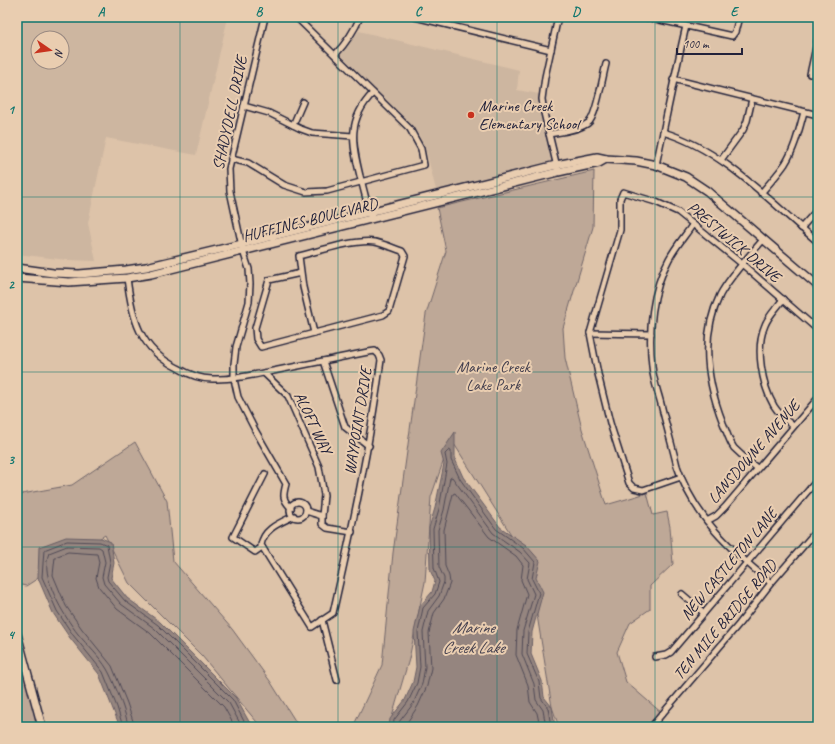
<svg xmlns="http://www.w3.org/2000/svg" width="835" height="744" viewBox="0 0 835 744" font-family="Caveat,sans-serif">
  <rect width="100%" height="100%" fill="#ddc3a9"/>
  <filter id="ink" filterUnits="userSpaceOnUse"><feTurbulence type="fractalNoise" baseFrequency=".025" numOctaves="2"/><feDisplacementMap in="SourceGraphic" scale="8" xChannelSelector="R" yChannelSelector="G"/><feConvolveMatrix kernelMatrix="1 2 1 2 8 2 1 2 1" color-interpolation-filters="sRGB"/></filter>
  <g filter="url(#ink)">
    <g fill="#cdb6a0" fill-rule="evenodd">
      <path d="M17 17H228L196 155 106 138 88 223 96 261 67 260 17 254ZM38 38H62V62H38Z"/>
      <path d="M359 31 519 70 517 90 539 94V108L551 161 436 190 426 150 419 135 408 122 341 55Z"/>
    </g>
    <g fill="#bea897" stroke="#706569">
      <path d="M594 171 593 227 563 328 565 358 582 429 606 505 647 493 653 515 667 512 670 527 673 564 650 586V609L630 623 617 652 626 682 663 714 657 727H559L552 707 537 615 534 571 451 439 431 497 425 582 409 659 389 727H353L382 665 393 553 426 314 446 251 437 208Z"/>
      <path d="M135 442 167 501 173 561 232 629 270 681 299 727H261L202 656 129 583 105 535 26 586 17 584V506L22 494 72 485Z"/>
      <path d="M17 646 39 727H21L17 715Z"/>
    </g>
    <g fill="#95857f" stroke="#675d64">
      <path d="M455 432V459L463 477 500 527 526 545 540 561 536 578 543 592 532 632 531 654 542 681 544 697 552 707 555 727H389L390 719 405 700 413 682 416 667 414 632 420 606 432 592 435 581 430 570 429 528 435 508 444 464 441 453Z"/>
      <path d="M66 537 101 538 111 542 114 563 111 578 127 598 160 622 236 698 252 727H120L99 674 70 638 53 613 38 578 39 547Z"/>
    </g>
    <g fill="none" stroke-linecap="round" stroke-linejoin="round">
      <g stroke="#504a56" stroke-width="1">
        <path d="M123 727 117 707 103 672 73 635 57 611 42 577 44 550 67 541 100 542 107 545 110 562 107 577 108 581 125 601 158 625 233 700 247 727"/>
        <path d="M128 727C128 717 113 679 107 669 100 657 87 645 78 634 64 616 39 576 49 553L67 546 99 547 102 549 105 562 102 577 104 584 121 604 154 628 229 703 242 727"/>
        <path d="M135 727 127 703 112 666 82 629 66 606 53 575 55 557 68 552 97 554 99 562 96 578 99 587 117 609 150 633 224 707 235 727"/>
        <path d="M393 727 394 720 408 702 417 683 420 667 418 632 423 608 435 594 439 582 434 568 433 529 439 509 447 464 445 454 449 450 451 451V460L460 479 496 529 523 548 535 562 532 579 539 593 528 632 527 654 539 682 541 698 548 708 551 727"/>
        <path d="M398 727 399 722 413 704 422 684 425 667 423 632 428 611 439 596 444 582V578L439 567 438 530 444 510 450 478 452 477 493 533 520 552 530 563 527 579 534 594 523 631 522 654 534 684 536 700 543 710 546 727"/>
        <path d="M404 727 418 706 427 686 431 668 429 633 434 613 444 599 450 583 449 576 445 566 444 530 453 494 455 493 489 537 516 556 523 565 521 580 527 594 517 630 516 655 528 685 530 702 537 713 540 727"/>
      </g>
      <g stroke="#22223b" stroke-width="8">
        <g id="minor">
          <path d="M265 17 229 169 230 191 243 251 249 269 250 284 249 302 236 347 234 364V379L238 397 255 430 286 484C283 495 282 499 291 508"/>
          <path d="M415 17 551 50"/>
          <path d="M646 17 732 36 735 32 739 17"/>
          <path d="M335 55C346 43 354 32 360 17"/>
          <path d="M810 74 818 38"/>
          <path d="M673 79 818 115"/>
          <path d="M244 106 269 113 301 129 312 133 353 136"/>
          <path d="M293 125 303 102"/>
          <path d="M663 132C724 150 770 202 818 242"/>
          <path d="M549 134C560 132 579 130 588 123 596 118 603 75 606 64"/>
          <path d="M231 159 248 163 284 185 306 192 327 191 424 165 421 149 410 129 296 17"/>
          <path d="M721 160 743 130 747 121 752 99"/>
          <path d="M656 165C666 119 675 73 686 26"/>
          <path d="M557 167 544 113 542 99 545 77 558 17"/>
          <path d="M761 193C769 184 778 174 785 164 795 148 799 130 804 112"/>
          <path d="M371 218C367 204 364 190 360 176 352 143 347 120 373 93"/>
          <path d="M693 224C685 236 676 246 669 259 652 290 648 331 652 366 653 379 658 392 661 404 666 425 672 445 677 466 694 517 731 550 771 583"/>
          <path d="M801 228 818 209"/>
          <path d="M301 273 269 280 255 328 256 339 261 347 383 315 389 311 405 256 402 251C393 248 384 244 375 242 355 239 319 251 299 256L303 287 314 333"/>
          <path d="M127 278C132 318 139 349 178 368 188 374 201 379 212 379 234 380 257 374 278 370 308 364 338 358 368 352L375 351 379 355 381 360C370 445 352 529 333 613L312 627 261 545C264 528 280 523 294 516"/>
          <path d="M783 299C777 308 769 315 765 325 755 348 762 385 774 406 779 414 786 420 793 426"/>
          <path d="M590 333 651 334"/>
          <path d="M323 361 345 427 369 446"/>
          <path d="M264 373 288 396 319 467 324 495 322 516"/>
          <path d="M757 468C749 462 741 455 734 448 729 441 726 430 723 423 707 382 700 336 720 295 730 276 749 256 763 240"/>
          <path d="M681 477 643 490 634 488 629 483 610 423 598 374 590 333 620 230V199L623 192 656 202 678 212 742 264 818 330"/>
          <circle cx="298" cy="510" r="8"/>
          <path d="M306 511 322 516V524L327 528 352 532"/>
          <path d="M707 521 716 516 725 507 818 398"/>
          <path d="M262 547 255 552 233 537 265 474"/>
          <path d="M682 594 704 613"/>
          <path d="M322 620 337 680"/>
          <path d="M655 657 666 655 671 652 818 479"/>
          <path d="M651 727 739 624 771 583 818 529"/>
        </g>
      </g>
      <g stroke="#22223b" stroke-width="10">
        <g id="major">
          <path d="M17 268 53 273 79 274 126 270 146 267 242 244 556 165 597 157 606 159 636 161 656 165 686 177 707 191 818 286"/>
          <path d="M17 278 69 282 127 278 151 274 558 172 599 163 606 159"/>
          <path d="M17 634 42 727"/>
        </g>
      </g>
      <use href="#minor" stroke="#e9cdb0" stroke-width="5"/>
      <use href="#major" stroke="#e9cdb0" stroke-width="7"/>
    </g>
  </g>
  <path fill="none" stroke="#0f766e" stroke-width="1" stroke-opacity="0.55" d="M180 17V727M338 17V727M497 17V727M655 17V727M17 197H818M17 372H818M17 547H818"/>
  <circle fill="#c8321e" stroke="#e9cdb0" stroke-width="1.5" cx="471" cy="115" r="4"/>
  <g text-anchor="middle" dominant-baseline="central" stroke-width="4" stroke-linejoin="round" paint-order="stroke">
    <g font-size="16" fill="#22223b" stroke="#e9cdb0" text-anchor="start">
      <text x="479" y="106">Marine Creek<tspan x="479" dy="18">Elementary School</tspan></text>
    </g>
    <g font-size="16" fill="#22223b" stroke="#e9cdb0">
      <text transform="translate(230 113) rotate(-78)">SHADYDELL DRIVE</text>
      <text transform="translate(310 220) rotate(-14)">HUFFINES BOULEVARD</text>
      <text transform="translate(734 242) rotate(40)">PRESTWICK DRIVE</text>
      <text transform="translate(358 421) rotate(-81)">WAYPOINT DRIVE</text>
      <text transform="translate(313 423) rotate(64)">ALOFT WAY</text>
      <text transform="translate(754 452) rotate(-49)">LANSDOWNE AVENUE</text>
      <text transform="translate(729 564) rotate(-50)">NEW CASTLETON LANE</text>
      <text transform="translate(725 620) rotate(-50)">TEN MILE BRIDGE ROAD</text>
    </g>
    <g font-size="16" fill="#413d4d" stroke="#e9cdb0">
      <text x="493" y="367">Marine Creek<tspan x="493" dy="18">Lake Park</tspan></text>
    </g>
    <g font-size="17" font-style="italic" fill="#44404f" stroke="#e9cdb0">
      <text x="473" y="627">Marine<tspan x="473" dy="20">Creek Lake</tspan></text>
    </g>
  </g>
  <rect width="835" height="744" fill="none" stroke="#e9cdb0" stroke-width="44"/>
  <g transform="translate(50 50) rotate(103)"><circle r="19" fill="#e9cdb0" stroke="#998981"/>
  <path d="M0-3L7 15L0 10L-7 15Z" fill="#c8321e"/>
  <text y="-6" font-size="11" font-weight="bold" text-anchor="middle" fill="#22223b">N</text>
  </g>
  <path d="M677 48v6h65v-6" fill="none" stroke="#22223b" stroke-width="2"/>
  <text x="683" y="48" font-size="12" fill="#22223b" stroke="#e9cdb0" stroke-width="3" paint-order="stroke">100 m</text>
  <rect x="22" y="22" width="791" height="700" fill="none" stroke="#0f766e" stroke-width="1.5"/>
  <g font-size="13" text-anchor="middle" font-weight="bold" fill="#0f766e">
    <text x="101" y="16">A</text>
    <text x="259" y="16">B</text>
    <text x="418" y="16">C</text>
    <text x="576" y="16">D</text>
    <text x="734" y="16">E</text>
    <text x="11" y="114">1</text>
    <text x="11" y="289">2</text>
    <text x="11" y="464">3</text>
    <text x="11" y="639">4</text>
  </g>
</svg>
